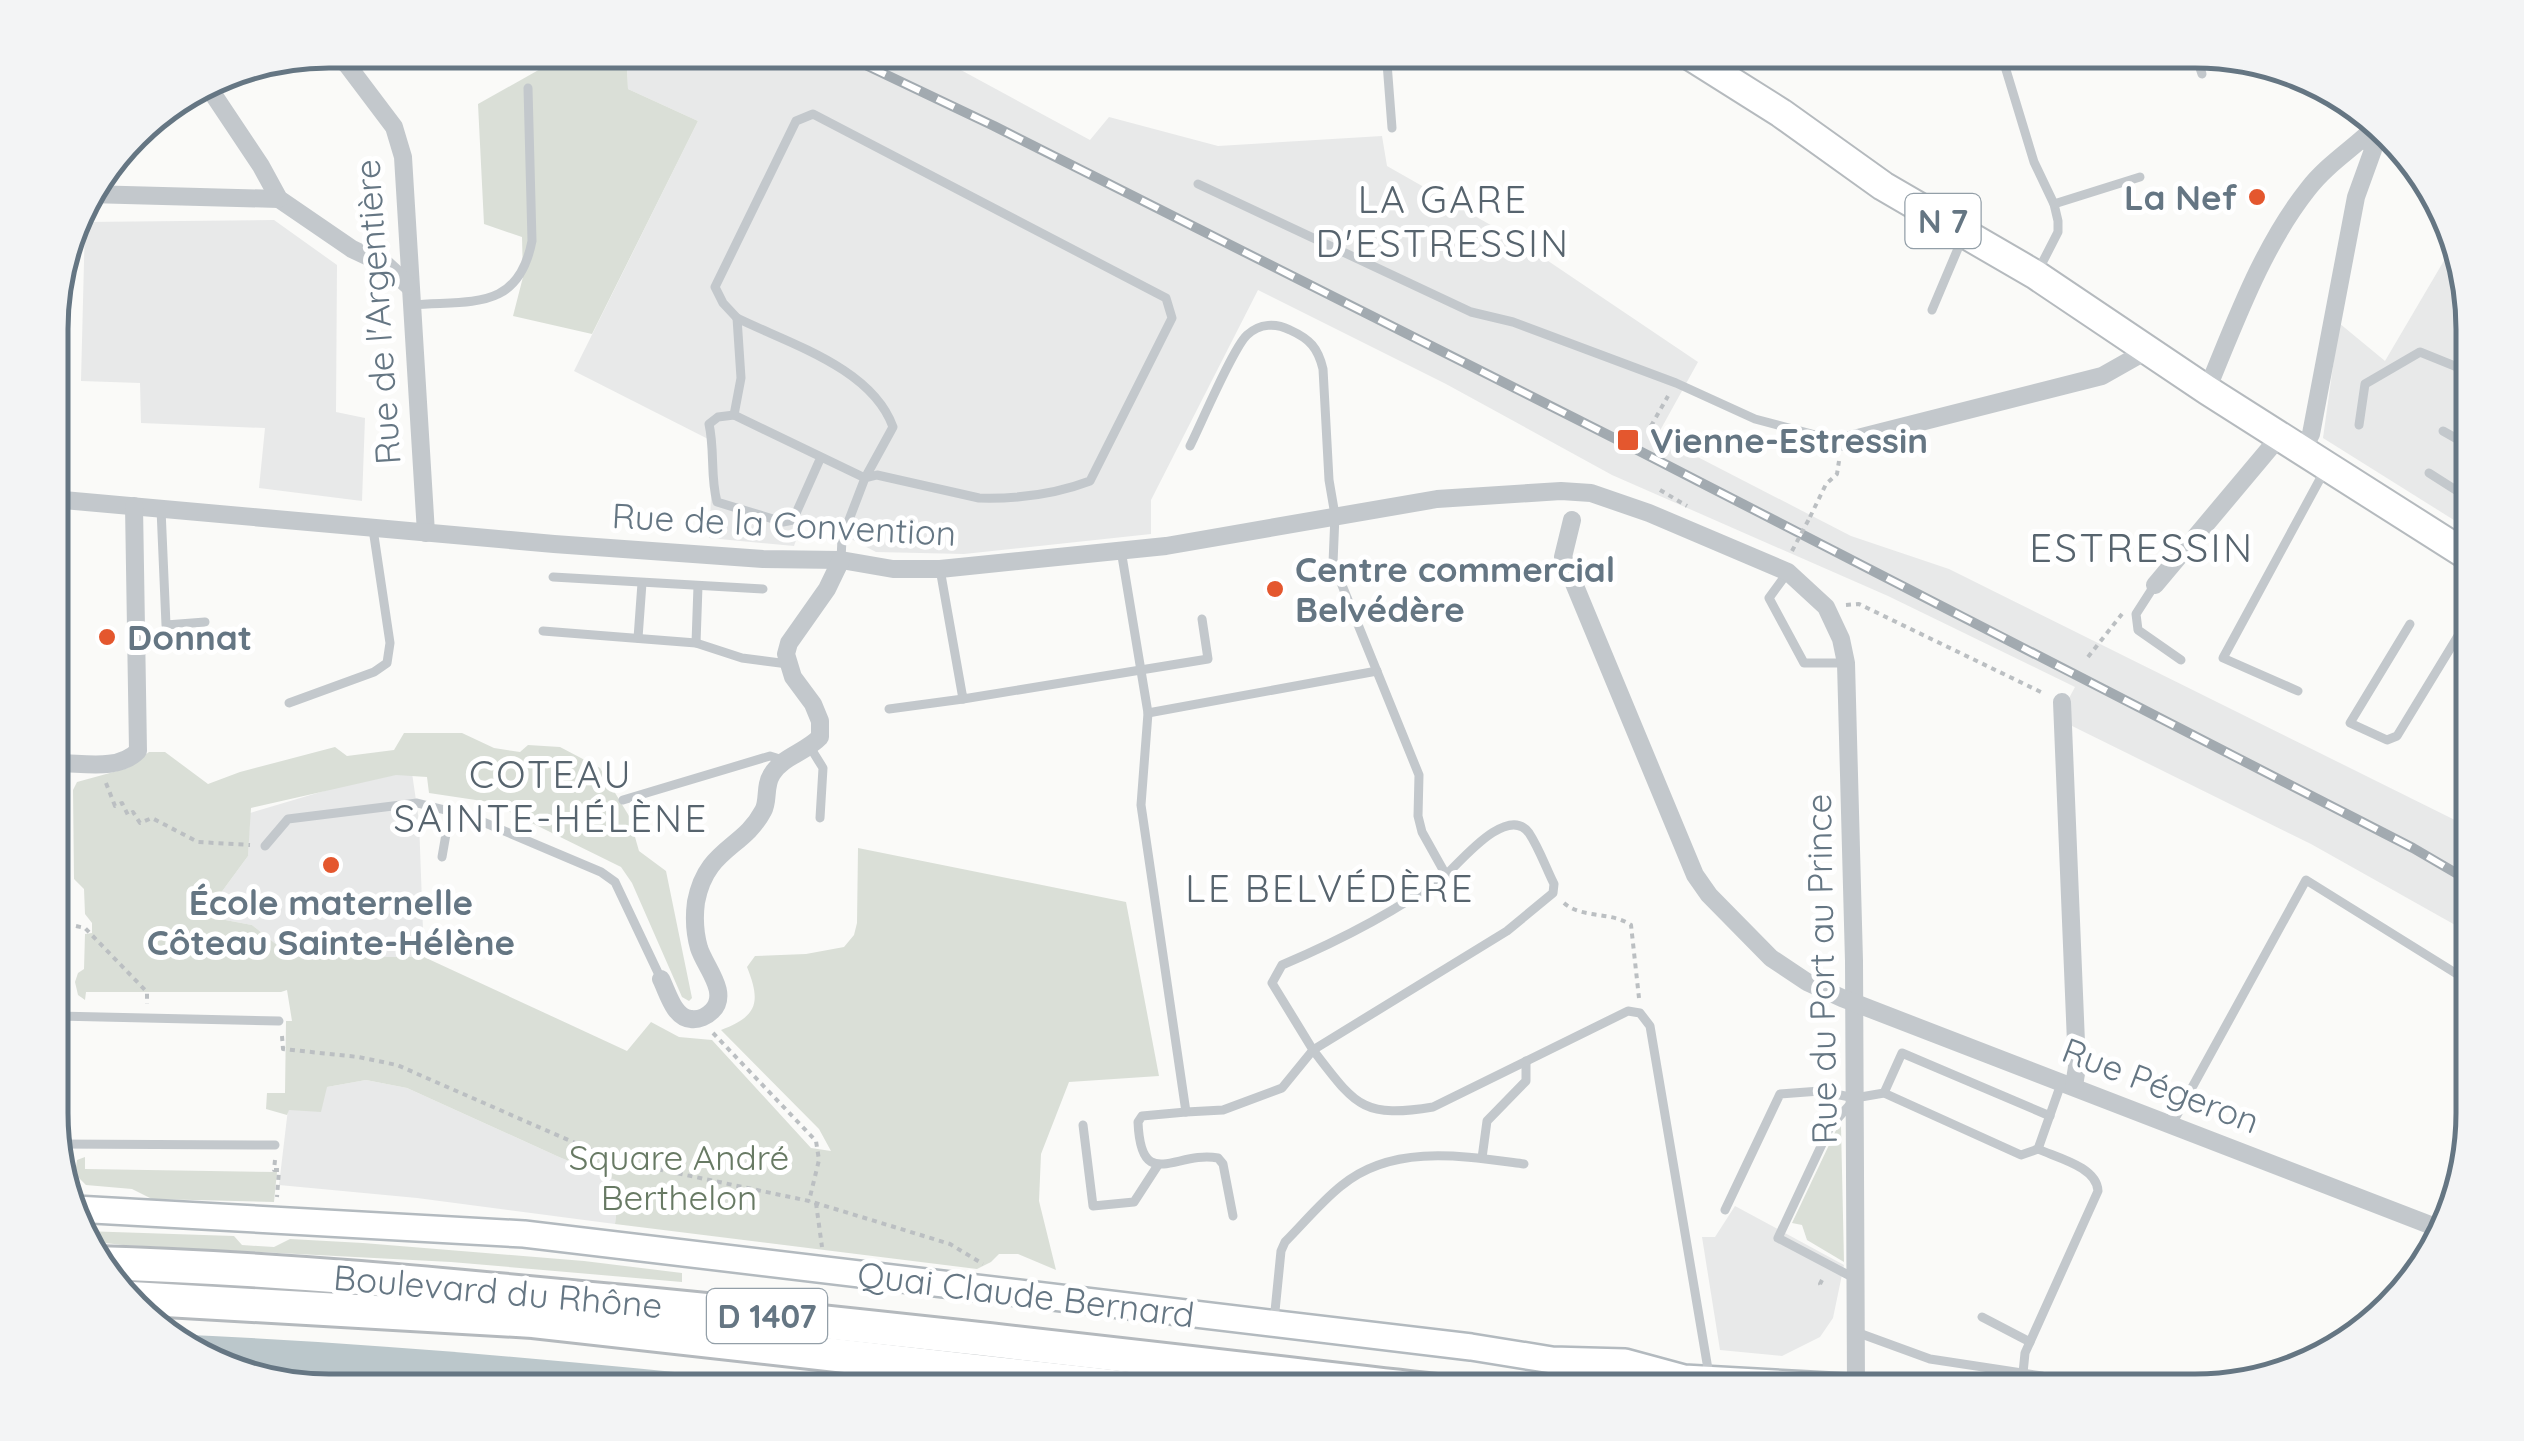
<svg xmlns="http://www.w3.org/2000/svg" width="2524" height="1441" viewBox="0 0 2524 1441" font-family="Quicksand,sans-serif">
  <rect width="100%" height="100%" fill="#fafaf8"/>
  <g fill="#e8e9e9">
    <path d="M626 50H924L1090 140 1109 117 1218 146 1382 136 1387 166 1517 240 1698 362 1657 436 1851 536 1949 569 2473 829V935L2311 844 2066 723 2068 700 2075 687 1888 596 1612 475 1446 384 1258 290 1151 500V534L964 554 876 552 805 515 794 546 709 538 714 442 574 371 698 121 628 89Z"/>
    <path d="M274 220 337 265 336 412 365 418 362 501 259 488 265 428 141 423 140 383 81 381 85 222Z"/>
    <path d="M2452 247 2473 310V532L2323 438 2339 323 2385 361Z"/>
    <path d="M412 773 419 821 424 957H292L252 925 204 916 248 856 250 813 378 775Z"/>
    <path d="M366 1080 407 1088 559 1157 620 1182 615 1224 417 1198 279 1185 288 1109 327 1087Z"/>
    <path d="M1735 1206 1844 1265 1833 1318 1820 1337 1782 1356 1720 1350 1702 1237H1715Z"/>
  </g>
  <g fill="#dadfd7">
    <path d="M574 50H626L628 89 698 121 592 334 513 316 523 277 522 237 484 224 478 104Z"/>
    <path d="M404 733H462L494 748 520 752 528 745 560 747 600 768 629 816 639 851 666 871 692 998 689 1001 682 997 632 883 621 867 489 802 429 793 427 777 396 775 251 808 248 856 204 916 252 925 292 957H424L627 1051 651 1022 679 1037 712 1040 811 1148 831 1151 819 1129 721 1030C758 1016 761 1002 747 967L755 956 806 954 844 947 854 935 857 923 858 848 1126 902 1159 1076 1069 1082 1041 1154 1039 1201 1056 1270 1018 1254H999L991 1262 977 1269 615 1224 620 1182 559 1157 407 1088 366 1080 327 1087 321 1112 289 1110 287 1115 266 1109 267 1093H285L286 1021H292L287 990 281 992H86L85 1000 78 995 75 982 78 973 84 969 85 934 92 933V923L85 914 84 889 74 879 73 790 77 782 128 768 149 752H165L208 784 240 772 335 747 347 756 394 750Z"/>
    <path d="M1838 1126H1841L1844 1262 1807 1240 1802 1225 1792 1223Z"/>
    <path d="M85 1157V1169L277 1172 274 1202 152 1199 132 1189 86 1185 75 1174 77 1160Z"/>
    <path d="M83 1231 234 1236 242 1245 274 1247 290 1239 363 1243 584 1261 682 1273V1282L451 1262 123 1245 87 1241Z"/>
  </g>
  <path fill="#bbc7cb" d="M169 1334C398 1344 627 1366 855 1391H328L190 1354Z"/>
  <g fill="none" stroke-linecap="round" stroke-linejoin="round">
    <g stroke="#b3babf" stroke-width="30">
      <path id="secondary" d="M75 1209 524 1234 1471 1347 1552 1360 1625 1362 1684 1378 1921 1391"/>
    </g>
    <g stroke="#b5babe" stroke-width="32">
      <path id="primary" d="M1681 50 1781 113 1883 186 2036 275 2207 390 2473 559"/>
    </g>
    <g stroke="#b4b9bd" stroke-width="38">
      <g id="highway">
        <path d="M95 1263C272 1268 448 1285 624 1302 895 1328 1165 1360 1436 1391"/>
        <path d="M131 1298 533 1321 1156 1391"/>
      </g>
    </g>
    <g stroke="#bbbfc2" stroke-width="4" stroke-dasharray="5 5" stroke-linecap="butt">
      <path d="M1651 426 1668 396"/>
      <path d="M1660 490 1687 506"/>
      <path d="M1810 517 1826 484 1837 474 1839 461"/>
      <path d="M1846 605 1859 604 2045 694"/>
      <path d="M2088 657 2122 614"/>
      <path d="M106 783 115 806 122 803 128 815 133 812 140 823 152 818 198 842 250 845"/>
      <path d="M1564 903C1582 919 1611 911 1631 925L1639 998"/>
      <path d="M76 926 85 928 147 992V1004"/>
      <path d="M713 1033 816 1141 819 1160 809 1201"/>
      <path d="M282 1036 283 1049 358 1057 397 1065 589 1149 629 1163 809 1201 950 1244 983 1264"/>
      <path d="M275 1160 274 1170H279L277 1197"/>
      <path d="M816 1203 822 1247"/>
      <path d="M1822 1280 1820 1284 1823 1288"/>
    </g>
    <g stroke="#c3c8cc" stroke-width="9">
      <path d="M1386 50 1392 128"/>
      <path d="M2000 50 2034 162 2054 204 2058 221V232L2037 273"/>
      <path d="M2194 50 2202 74"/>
      <path d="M1198 184 1471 312 1513 322 1676 383 1755 419 1842 442"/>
      <path d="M2054 204 2140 177"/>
      <path d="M412 305C471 300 518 312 532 241L528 88"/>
      <path d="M1932 310 1962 239"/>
      <path d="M734 415 741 378 737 318"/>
      <path d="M2359 425 2365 384 2420 352 2467 371 2473 398"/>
      <path d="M2443 431 2473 448"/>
      <path d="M821 457 793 520 783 522 717 502C710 476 715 451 709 424L718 417 734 415 865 478 893 427C872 368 790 344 737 318L723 303 715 287 796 121 813 114 1166 298 1172 318 1090 481C1056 494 1015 499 979 498L877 475 865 478 842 538 841 560"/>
      <path d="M2429 473 2473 501"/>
      <path d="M161 509 166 625 205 622"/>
      <path d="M1121 550 1148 713 1141 805 1186 1112 1223 1110 1282 1088 1313 1050 1272 983 1282 965C1341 940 1394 913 1446 875L1422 832 1418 816 1419 775 1333 563 1335 515 1329 480 1323 369C1318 348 1310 339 1290 330 1276 323 1260 323 1247 335 1233 348 1201 424 1190 446"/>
      <path d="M940 569 963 699 1208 659 1202 619"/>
      <path d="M1788 572 1769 598 1804 663H1846"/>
      <path d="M553 577 763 589"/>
      <path d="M2154 586 2136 614 2138 630 2181 660"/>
      <path d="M2410 624 2350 723 2387 740 2397 736 2464 626"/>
      <path d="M543 631 696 643 742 658 788 664"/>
      <path d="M638 638 642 583"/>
      <path d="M696 643 698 586"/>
      <path d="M2298 691 2223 658 2326 468"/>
      <path d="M289 703 374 672 387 663 390 643 373 529"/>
      <path d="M889 709 963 699"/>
      <path d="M1148 713 1377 671"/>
      <path d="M810 747 823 768 820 818"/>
      <path d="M623 800 770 756 783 760"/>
      <path d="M265 846 288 819 417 803 469 816 601 872 615 882 661 979"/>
      <path d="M442 857 450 811"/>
      <path d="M1446 875C1462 860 1508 804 1529 833 1539 848 1546 868 1554 884L1553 893 1507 931 1313 1050C1355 1104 1361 1119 1433 1107L1628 1011 1640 1013 1650 1026 1709 1375"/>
      <path d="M57 1016 279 1021"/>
      <path d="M1884 1093 1902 1053 2050 1116"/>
      <path d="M1854 1100 1830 1127 1778 1238 1854 1278"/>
      <path d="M1186 1112 1142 1116 1138 1122C1141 1194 1176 1150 1218 1158L1223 1164 1233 1216"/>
      <path d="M2172 1124 2306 880 2473 984"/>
      <path d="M1083 1125 1093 1206 1134 1202 1158 1165"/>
      <path d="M55 1144 275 1145"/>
      <path d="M2038 1149 2062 1081"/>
      <path d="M1482 1158 1487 1121 1526 1081V1061"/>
      <path d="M1725 1210 1780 1094 1820 1091 1855 1098 1884 1093 2021 1155 2038 1149C2058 1158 2097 1167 2098 1191L2025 1353 2023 1373"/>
      <path d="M1982 1317 2030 1342"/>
      <path d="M1274 1321 1281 1251 1285 1242C1303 1224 1321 1202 1341 1186 1392 1143 1464 1156 1524 1164"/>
      <path d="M1856 1332 1930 1359 2042 1376 2044 1390"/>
    </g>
    <g stroke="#c3c8cc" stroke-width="18">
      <path d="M331 50 348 66 394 127 403 157 426 533"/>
      <path d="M205 82 261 166 279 199 352 249 386 265 409 286"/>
      <path d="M88 194 279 199"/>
      <path d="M2207 390C2235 323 2262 247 2308 189 2327 164 2354 148 2376 126"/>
      <path d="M1842 442 2102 376 2148 350"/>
      <path d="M2303 449 2311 434 2356 197 2373 150 2367 136"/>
      <path d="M52 499 554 544 763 559 841 560 893 569H940L1166 546 1437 499 1561 491 1591 493 1649 513 1788 572 1826 607 1841 639 1846 663 1854 961 1856 1385"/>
      <path d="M1572 520 1563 557 1695 875 1709 895 1771 958 1807 982 1842 998 2443 1230"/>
      <path d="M2155 585 2280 436"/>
      <path d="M2062 702 2077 1067 2074 1086"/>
      <path d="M58 763C84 763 118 771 138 751L134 506"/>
      <path d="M661 979C668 993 674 1018 691 1019 699 1020 707 1016 712 1011 730 993 705 967 699 948 695 934 694 917 696 902 706 848 743 849 763 811 769 801 764 786 772 774 782 757 806 752 820 737V721L813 704 793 677 786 654 789 643 827 589 841 560"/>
      <path d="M57 1160 58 274"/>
    </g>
    <use href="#secondary" stroke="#fff" stroke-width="25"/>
    <use href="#primary" stroke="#fff" stroke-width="28"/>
    <use href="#highway" stroke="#fff" stroke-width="32"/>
    <g stroke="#a2aab0" stroke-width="10">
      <path id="rail" d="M834 50 994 126 1616 439 2413 848 2473 883"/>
    </g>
    <use href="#rail" stroke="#fff" stroke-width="6" stroke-dasharray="19" stroke-linecap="butt"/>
    <path stroke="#bbbfc2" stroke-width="4" stroke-dasharray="5 5" stroke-linecap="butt" d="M1792 551 1810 517"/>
  </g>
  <g fill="#e4572e" stroke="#fff" stroke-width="4">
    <circle cx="2257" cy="197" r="10"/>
    <rect x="1616" y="428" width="24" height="24" rx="5"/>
    <circle cx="1275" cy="589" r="10"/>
    <circle cx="107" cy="637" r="10"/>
    <circle cx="331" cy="865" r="10"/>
  </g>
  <g text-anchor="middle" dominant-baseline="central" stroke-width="10" stroke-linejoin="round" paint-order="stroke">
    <g fill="#fff" stroke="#939fa8" stroke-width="2.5">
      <rect x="1905.5" y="194" width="75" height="54" rx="8"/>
      <rect x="707" y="1289" width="120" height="54" rx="8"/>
    </g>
    <g font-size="32" font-weight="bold" fill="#657683">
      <text x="1943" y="221">N 7</text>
      <text x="767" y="1316">D 1407</text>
    </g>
    <g font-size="35" font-weight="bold" fill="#657683" stroke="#fff" text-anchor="start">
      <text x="2237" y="197" text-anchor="end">La Nef</text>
      <text x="1650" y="440">Vienne-Estressin</text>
      <text x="1295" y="569">Centre commercial<tspan x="1295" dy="40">Belvédère</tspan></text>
      <text x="127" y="637">Donnat</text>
      <text x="331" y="902" text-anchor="middle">École maternelle<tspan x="331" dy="40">Côteau Sainte-Hélène</tspan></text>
    </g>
    <g font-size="35" fill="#657683" stroke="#fff">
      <text transform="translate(377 312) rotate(-94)">Rue de l'Argentière</text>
      <text transform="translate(784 524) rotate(3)">Rue de la Convention</text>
      <text transform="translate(1821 969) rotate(-91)">Rue du Port au Prince</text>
      <text transform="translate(2161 1085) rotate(21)">Rue Pégeron</text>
      <text transform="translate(498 1291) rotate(5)">Boulevard du Rhône</text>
      <text transform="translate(1026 1294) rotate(7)">Quai Claude Bernard</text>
    </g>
    <g font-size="35" fill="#687a64" stroke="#fff">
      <text x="679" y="1157">Square André<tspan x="679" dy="40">Berthelon</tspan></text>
    </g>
    <g font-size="38" letter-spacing="2.5" fill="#57646e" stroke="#fff">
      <text x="1443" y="199">LA GARE<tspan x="1443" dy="44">D'ESTRESSIN</tspan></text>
      <text x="551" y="774">COTEAU<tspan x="551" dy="44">SAINTE-HÉLÈNE</tspan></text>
      <text x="1330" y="888">LE BELVÉDÈRE</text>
    </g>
    <g font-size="40" letter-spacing="2.5" fill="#57646e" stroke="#fff">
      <text x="2142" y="547">ESTRESSIN</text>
    </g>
  </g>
  <path d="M0 0H2524V1441H0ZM329 68H2195A261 261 0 0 1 2456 329V1113A261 261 0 0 1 2195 1374H329A261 261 0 0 1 68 1113V329A261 261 0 0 1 329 68Z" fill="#f3f4f5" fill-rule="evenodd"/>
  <path fill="none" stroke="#657683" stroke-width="5" d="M329 68H2195A261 261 0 0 1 2456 329V1113A261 261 0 0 1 2195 1374H329A261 261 0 0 1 68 1113V329A261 261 0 0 1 329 68Z"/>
</svg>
